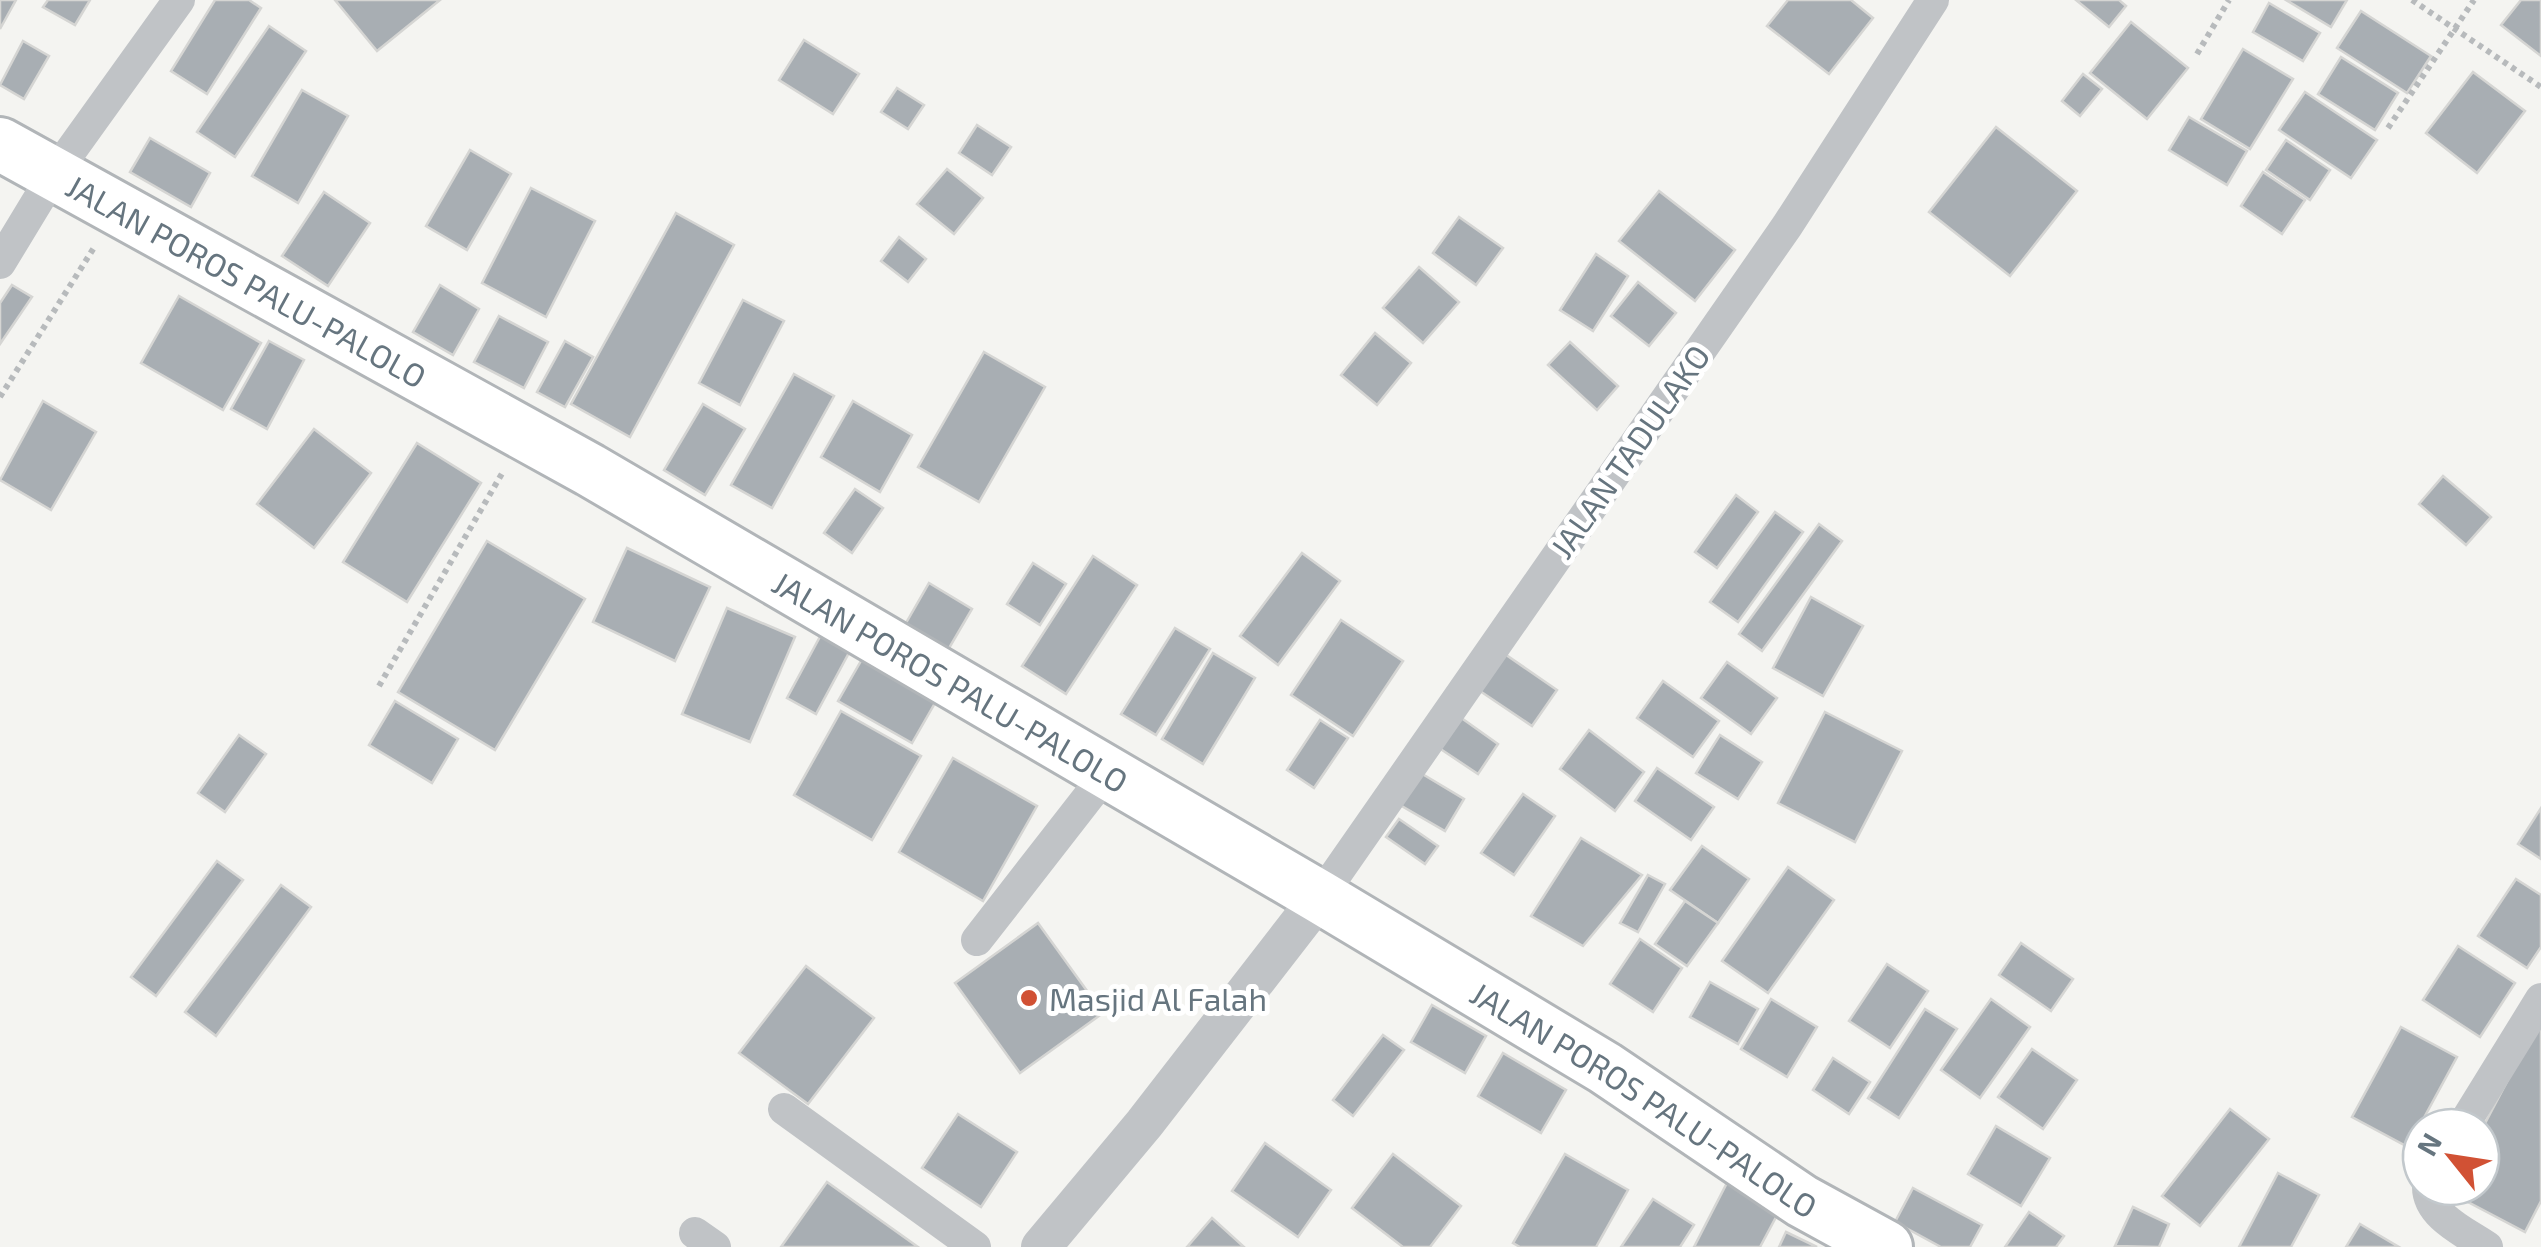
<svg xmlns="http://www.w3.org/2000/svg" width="2541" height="1247" viewBox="0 0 2541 1247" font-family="'Exo 2',sans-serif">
  <rect width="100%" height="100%" fill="#f4f4f1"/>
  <g fill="#a8aeb3" stroke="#d5d5d3" stroke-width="2.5">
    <path d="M0 0H16L0 29Z"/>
    <path d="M48 0H90L75 25 43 7Z"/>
    <path d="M215 0H249L261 8 207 94 171 71Z"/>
    <path d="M335 0H440L377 51Z"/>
    <path d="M1788 0H1851L1873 18 1829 74 1767 26Z"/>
    <path d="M2076 0H2119L2126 6 2109 27Z"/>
    <path d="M2286 0H2347L2331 27Z"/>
    <path d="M2521 0H2541V56L2501 25Z"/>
    <path d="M2269 3 2320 33 2303 61 2253 32Z"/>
    <path d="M2361 11 2431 56 2407 93 2337 48Z"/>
    <path d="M2131 22 2188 68 2147 119 2090 73Z"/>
    <path d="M269 26 306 51 235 157 197 132Z"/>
    <path d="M804 40 859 74 833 114 779 80Z"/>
    <path d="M23 41 49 56 24 99 0 85Z"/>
    <path d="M2243 49 2293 79 2250 149 2201 119Z"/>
    <path d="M2341 57 2398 93 2375 130 2318 94Z"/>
    <path d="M2473 72 2525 111 2477 173 2426 133Z"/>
    <path d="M2083 74 2102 89 2080 116 2062 101Z"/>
    <path d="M897 88 924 105 908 129 881 112Z"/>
    <path d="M302 90 348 116 298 203 252 176Z"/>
    <path d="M2305 92 2377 140 2351 178 2279 130Z"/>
    <path d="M2189 117 2247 151 2227 185 2169 150Z"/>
    <path d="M977 125 1011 147 992 175 959 153Z"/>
    <path d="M1996 127 2077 191 2010 276 1929 212Z"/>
    <path d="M150 138 210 173 191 207 130 172Z"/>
    <path d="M2286 140 2330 170 2310 200 2266 170Z"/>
    <path d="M470 150 511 174 467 250 426 226Z"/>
    <path d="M947 169 983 198 954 234 917 204Z"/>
    <path d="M2263 172 2305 200 2282 234 2241 206Z"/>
    <path d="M531 188 595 221 546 317 482 283Z"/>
    <path d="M1659 191 1735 250 1695 301 1619 241Z"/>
    <path d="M324 192 370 223 328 286 282 256Z"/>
    <path d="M676 213 734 245 630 437 571 404Z"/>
    <path d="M1459 217 1503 248 1476 285 1433 253Z"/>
    <path d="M899 237 926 259 908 282 881 261Z"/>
    <path d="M1596 254 1628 276 1593 331 1560 310Z"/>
    <path d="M1419 267 1459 302 1423 343 1383 308Z"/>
    <path d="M1638 282 1676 313 1649 346 1611 316Z"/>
    <path d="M12 285 32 297 0 344V303Z"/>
    <path d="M440 285 479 309 453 355 413 332Z"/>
    <path d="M179 296 261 343 223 410 141 363Z"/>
    <path d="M743 300 784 321 740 405 699 383Z"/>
    <path d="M499 316 548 342 524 388 474 362Z"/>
    <path d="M1375 333 1411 363 1377 405 1341 375Z"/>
    <path d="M269 341 304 360 267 429 231 409Z"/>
    <path d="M565 341 593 357 565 407 537 392Z"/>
    <path d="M1570 342 1618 386 1597 410 1548 365Z"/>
    <path d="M984 352 1045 387 979 502 918 467Z"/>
    <path d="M794 374 834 396 772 508 731 485Z"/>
    <path d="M43 401 96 432 51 510 0 480Z"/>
    <path d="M853 401 912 435 880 492 821 457Z"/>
    <path d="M703 404 745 429 705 495 664 470Z"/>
    <path d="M314 429 371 473 314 548 257 504Z"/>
    <path d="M417 443 481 483 407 602 343 562Z"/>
    <path d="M2443 476 2491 517 2466 545 2419 504Z"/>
    <path d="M855 489 883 508 852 553 824 533Z"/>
    <path d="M1736 495 1758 512 1717 568 1695 552Z"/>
    <path d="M1775 512 1803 532 1738 622 1710 602Z"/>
    <path d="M1819 524 1842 541 1762 651 1739 634Z"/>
    <path d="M487 541 585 599 495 750 398 692Z"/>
    <path d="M627 548 710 587 675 661 593 622Z"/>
    <path d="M1302 553 1340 581 1278 665 1240 636Z"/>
    <path d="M1093 556 1137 585 1066 694 1022 666Z"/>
    <path d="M1033 563 1066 584 1040 625 1007 604Z"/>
    <path d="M929 583 972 609 945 655 902 630Z"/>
    <path d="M1811 597 1863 626 1823 696 1773 668Z"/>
    <path d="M727 608 795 637 750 742 682 714Z"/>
    <path d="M1341 620 1403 661 1353 736 1291 695Z"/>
    <path d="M1175 628 1210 649 1156 735 1121 714Z"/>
    <path d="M822 633 851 649 816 714 787 698Z"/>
    <path d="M1499 650 1557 690 1532 726 1474 687Z"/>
    <path d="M1213 653 1255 678 1203 764 1162 739Z"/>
    <path d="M865 654 939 696 912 743 838 701Z"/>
    <path d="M1727 662 1777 698 1751 734 1701 698Z"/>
    <path d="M1663 681 1719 721 1693 757 1637 718Z"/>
    <path d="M395 701 458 739 432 783 369 745Z"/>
    <path d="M841 711 921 756 872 840 794 795Z"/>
    <path d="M1825 712 1902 751 1855 842 1778 803Z"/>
    <path d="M1460 717 1498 744 1478 774 1439 748Z"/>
    <path d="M1320 720 1348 738 1314 788 1287 770Z"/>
    <path d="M1589 730 1644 772 1615 811 1560 769Z"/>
    <path d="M239 735 266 754 225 812 198 793Z"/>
    <path d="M1720 735 1762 762 1738 799 1696 773Z"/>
    <path d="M953 758 1037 806 983 901 899 852Z"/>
    <path d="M1657 768 1714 807 1691 840 1635 801Z"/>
    <path d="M1419 772 1464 799 1445 831 1400 805Z"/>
    <path d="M1523 794 1555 816 1514 875 1481 853Z"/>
    <path d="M2541 808V859L2518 844Z"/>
    <path d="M1399 819 1438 846 1425 864 1386 837Z"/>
    <path d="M1581 838 1642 875 1583 946 1531 916Z"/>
    <path d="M1702 846 1749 879 1718 923 1670 890Z"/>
    <path d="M217 861 243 880 156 996 131 977Z"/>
    <path d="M1788 867 1834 900 1768 993 1722 961Z"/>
    <path d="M1648 875 1665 884 1638 932 1620 923Z"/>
    <path d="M2516 879 2541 895V947L2527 968 2478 936Z"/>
    <path d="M281 885 311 907 216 1036 185 1012Z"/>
    <path d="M1685 901 1718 923 1687 966 1655 944Z"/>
    <path d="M1038 923 1103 1013 1020 1073 955 983Z"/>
    <path d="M1640 939 1682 968 1653 1012 1610 984Z"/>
    <path d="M2021 943 2073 979 2051 1011 1999 975Z"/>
    <path d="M2458 946 2515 983 2480 1037 2423 1000Z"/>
    <path d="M1887 964 1928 991 1890 1048 1849 1021Z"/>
    <path d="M806 966 874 1018 808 1104 739 1053Z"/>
    <path d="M1710 982 1758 1009 1738 1044 1690 1017Z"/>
    <path d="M1771 999 1817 1027 1787 1077 1741 1049Z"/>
    <path d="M1991 999 2030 1027 1980 1098 1941 1070Z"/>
    <path d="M1432 1005 1486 1036 1465 1073 1411 1042Z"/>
    <path d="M1925 1009 1957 1029 1899 1118 1868 1098Z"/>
    <path d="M2541 1017V1201L2525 1232 2449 1192 2452 1187H2481V1131Z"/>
    <path d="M2401 1027 2457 1057 2408 1147 2352 1117Z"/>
    <path d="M1383 1035 1404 1050 1353 1116 1333 1100Z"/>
    <path d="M2032 1049 2077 1080 2043 1129 1998 1097Z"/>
    <path d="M1503 1053 1566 1090 1541 1133 1478 1096Z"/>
    <path d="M1833 1058 1870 1082 1849 1114 1813 1090Z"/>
    <path d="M2230 1109 2269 1139 2200 1226 2162 1196Z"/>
    <path d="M958 1114 1017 1152 981 1207 922 1168Z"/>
    <path d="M1996 1126 2050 1158 2021 1206 1968 1174Z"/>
    <path d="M1265 1143 1331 1190 1298 1237 1232 1191Z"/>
    <path d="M1393 1154 1461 1206 1430 1247H1403L1352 1208Z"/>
    <path d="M1565 1154 1628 1190 1596 1247H1520L1513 1243Z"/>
    <path d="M2278 1173 2319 1195 2291 1247H2239Z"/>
    <path d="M1729 1179 1782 1206 1760 1247H1694Z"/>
    <path d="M827 1182 918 1247H781Z"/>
    <path d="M1913 1188 1982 1225 1970 1247H1941L1895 1222Z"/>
    <path d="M1653 1199 1694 1225 1680 1247H1621Z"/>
    <path d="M2133 1207 2169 1224 2159 1247 2115 1246Z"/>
    <path d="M2029 1212 2064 1236 2056 1247H2005Z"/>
    <path d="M1212 1218 1244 1247H1187Z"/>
    <path d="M2360 1224 2399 1247H2346Z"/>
    <path d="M1786 1232 1817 1247H1779Z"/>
  </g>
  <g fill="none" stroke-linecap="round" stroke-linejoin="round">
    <g stroke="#b1b5b8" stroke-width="58">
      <g id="primary">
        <path id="s1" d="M0 144 590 470 1320 897 1605 1068 1802 1201 1886 1247"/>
      </g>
    </g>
    <g stroke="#b7babc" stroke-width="6" stroke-dasharray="5 5" stroke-linecap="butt">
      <path d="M2412 0 2541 87"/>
      <path d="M2197 54 2229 0"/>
      <path d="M2388 128 2474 0"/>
      <path d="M0 397 95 246"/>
      <path d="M379 686 504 470"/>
    </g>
    <g stroke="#c0c3c6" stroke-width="32">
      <path d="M0 263 54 174 179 0"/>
      <path d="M1320 897 1787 226 1933 0"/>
      <path d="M977 940 1107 773"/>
      <path d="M784 1109 975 1247"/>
      <path d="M2462 1127 2541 999"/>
      <path d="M2428 1187C2428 1216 2465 1232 2487 1247"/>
      <path d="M695 1233 715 1247"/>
    </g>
    <path stroke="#c0c3c6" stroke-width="40" d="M1041 1247 1144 1124 1320 897"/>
    <use href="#primary" stroke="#fff" stroke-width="52"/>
  </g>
  <circle fill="#d15134" stroke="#fff" stroke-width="4" cx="1029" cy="998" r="10"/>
  <g text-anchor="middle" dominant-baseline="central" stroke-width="10" stroke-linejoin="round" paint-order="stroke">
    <g font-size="32" fill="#66757f" stroke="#fff">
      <text stroke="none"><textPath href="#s1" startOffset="282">JALAN POROS PALU-PALOLO</textPath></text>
      <text transform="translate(1629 451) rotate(-55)">JALAN TADULAKO</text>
      <text stroke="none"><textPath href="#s1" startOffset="1092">JALAN POROS PALU-PALOLO</textPath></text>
      <text stroke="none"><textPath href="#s1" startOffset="1902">JALAN POROS PALU-PALOLO</textPath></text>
    </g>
    <g font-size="32" fill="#66757f" stroke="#fff" text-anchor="start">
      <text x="1049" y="998">Masjid Al Falah</text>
    </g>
  </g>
  <g transform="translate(2451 1157) rotate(300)"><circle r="48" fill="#ffffff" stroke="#c2c8cc" stroke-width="2.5"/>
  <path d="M0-8L18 38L0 25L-18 38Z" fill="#d15134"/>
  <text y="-15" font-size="28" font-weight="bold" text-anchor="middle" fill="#66757f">N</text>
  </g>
</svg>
